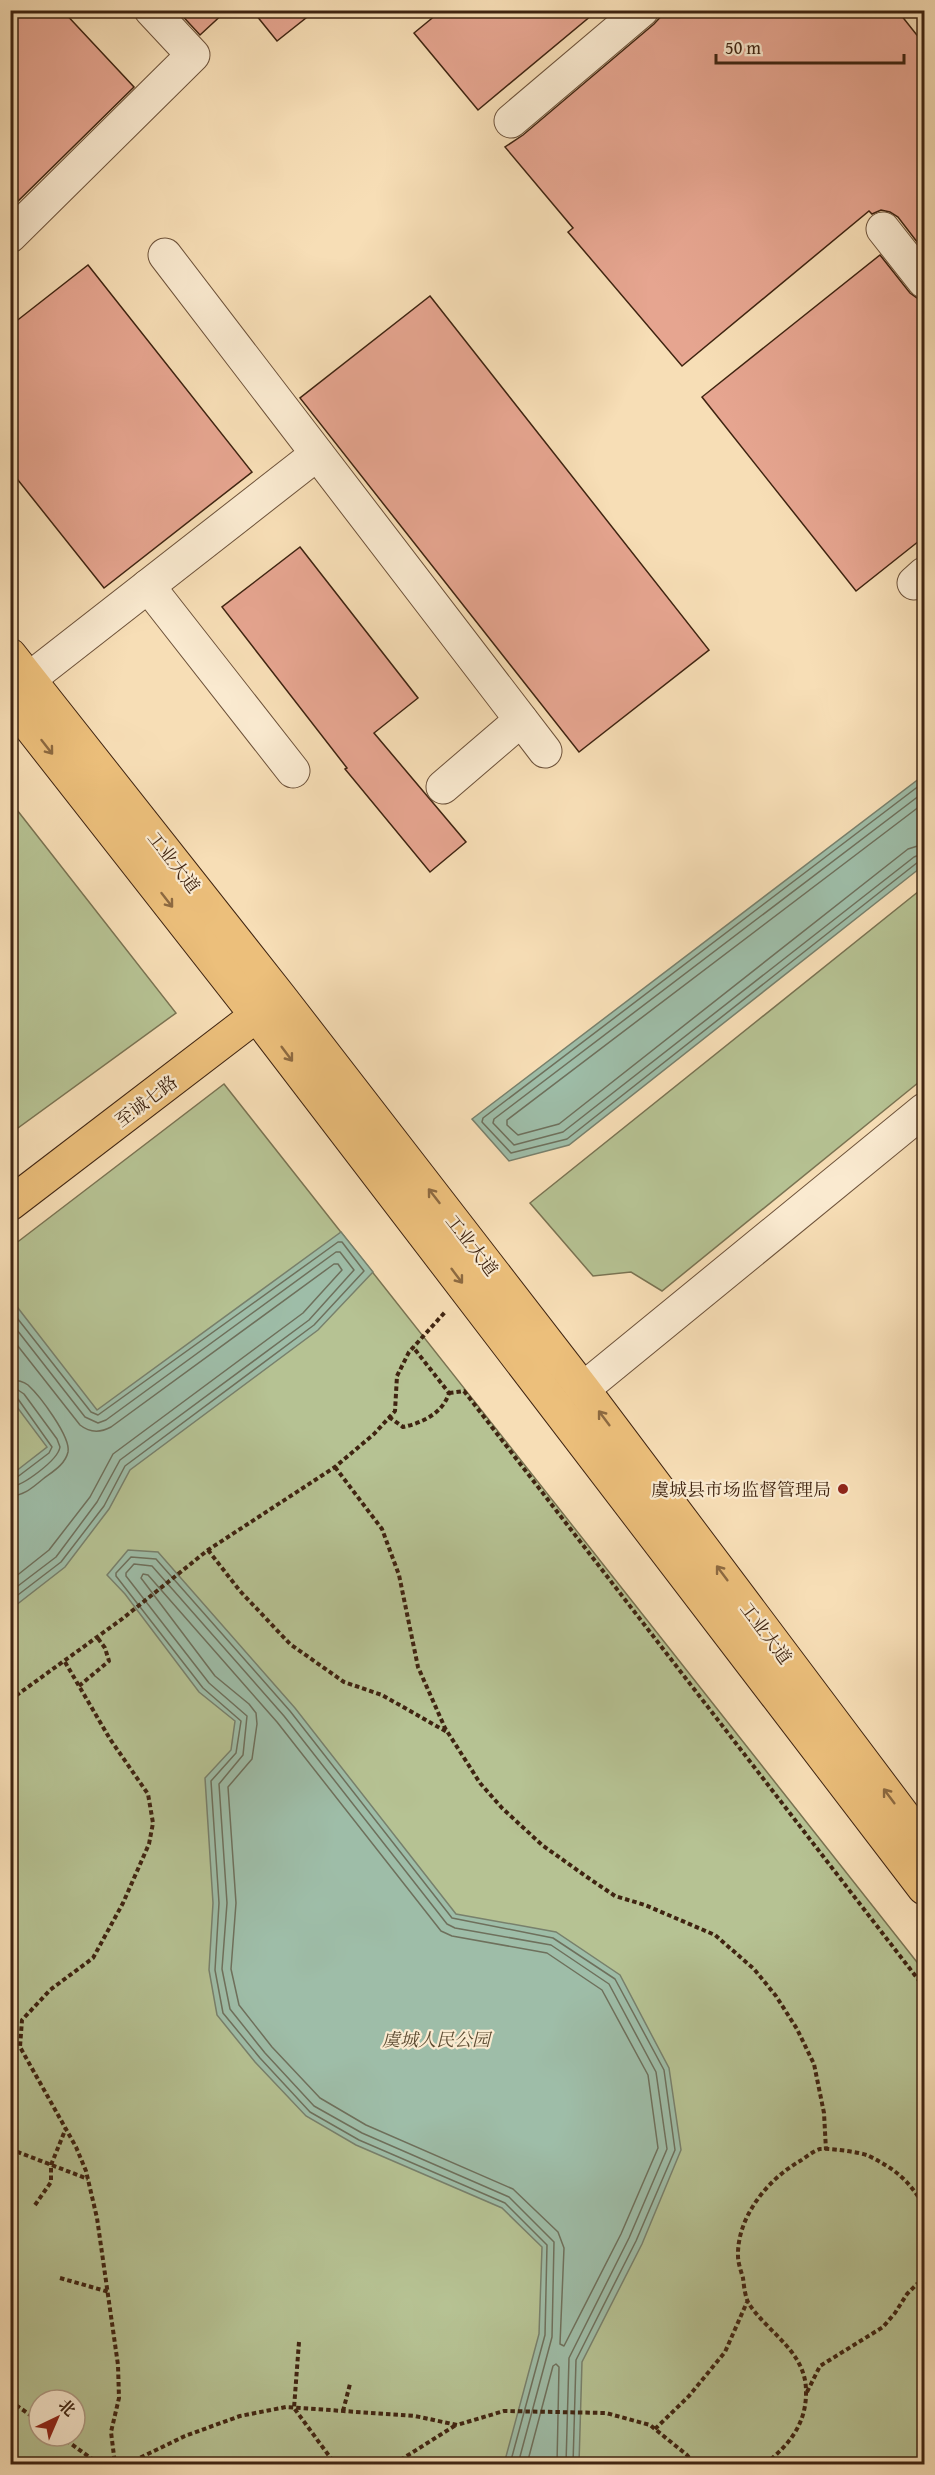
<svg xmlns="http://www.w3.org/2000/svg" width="935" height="2475" viewBox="0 0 935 2475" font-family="'Gentium Book Plus','Noto Serif SC',serif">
  <rect width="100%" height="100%" fill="#f7deb6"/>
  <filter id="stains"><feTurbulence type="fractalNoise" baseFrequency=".00333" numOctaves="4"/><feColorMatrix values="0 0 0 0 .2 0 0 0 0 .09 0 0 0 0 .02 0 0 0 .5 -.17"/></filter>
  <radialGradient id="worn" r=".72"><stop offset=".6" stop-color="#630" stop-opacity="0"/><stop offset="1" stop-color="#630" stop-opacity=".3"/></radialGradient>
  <g fill="#b6c293" stroke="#7a7352" stroke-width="1.5" fill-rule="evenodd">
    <path d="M10 801 176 1013 11 1133H10Z"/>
    <path d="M924 887V1078L662 1291 631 1272 593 1276 530 1203Z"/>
    <path d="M224 1084 924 1971V2464H11V1247ZM39 2400H75V2436H39Z"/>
  </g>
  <g fill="#9ebda8" stroke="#78806c" stroke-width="1.5">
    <path d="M924 775V865L569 1145 509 1161 472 1119Z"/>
    <path d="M341 1232 373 1272 318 1330 130 1470 109 1509 65 1567 11 1609V1475L47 1447 11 1399V1299L97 1410Z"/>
    <path d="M128 1550 158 1552 295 1708 456 1914 556 1932 620 1975 669 2068 681 2150 642 2244 582 2362 579 2464H504L539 2334 542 2247 502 2208 356 2145 306 2116 255 2062 217 2015 209 1970 213 1903 205 1778 231 1750 235 1721 199 1692 125 1594 107 1575Z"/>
  </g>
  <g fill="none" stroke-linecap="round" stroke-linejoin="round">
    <g stroke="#6e705c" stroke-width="1.5">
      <path d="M924 782 483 1118 482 1122 511 1153 567 1139 918 862 924 861"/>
      <path d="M924 792 494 1119 493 1123 514 1145 563 1132 914 857 924 853"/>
      <path d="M924 803 507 1120V1125L518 1135 559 1124 908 849 924 844"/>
      <path d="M10 1309 91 1412 98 1415 338 1242H342L364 1271 314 1325 125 1466 104 1506 61 1562 10 1601"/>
      <path d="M10 1321 85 1417 98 1423 106 1420 336 1252H340L354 1270 309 1320 120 1460 97 1502 56 1557 10 1592"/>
      <path d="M10 1336 80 1425C90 1433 100 1433 111 1427L334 1264H338L342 1270 303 1313 113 1454 90 1497 49 1550 10 1581"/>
      <path d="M10 1380C17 1380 23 1381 28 1385 40 1396 71 1437 68 1452 65 1465 52 1472 43 1479 33 1487 24 1496 10 1496"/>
      <path d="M10 1389 18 1390 24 1394 57 1439 60 1447C58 1460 23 1486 10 1487"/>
      <path d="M10 1396 18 1399 52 1447 49 1453 16 1478 10 1479"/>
      <path d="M143 1574 148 1575 277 1722 441 1931 452 1936 547 1953 602 1990 648 2075 658 2148 621 2234 564 2346 560 2344 564 2248 558 2232 513 2189 366 2125 320 2098 272 2047 239 2005 231 1969 236 1903 228 1787 252 1759 257 1724 256 1713 249 1704 215 1676 141 1578Z"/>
      <path d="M510 2464 545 2335 547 2245 505 2203 359 2140 310 2112 260 2058 223 2013 215 1970 219 1903 211 1781 236 1753 241 1721 203 1688 116 1576V1573L131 1557 156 1559 290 1711 452 1918 553 1938 615 1979 664 2070 675 2150 636 2241 576 2360 573 2464"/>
      <path d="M518 2464 552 2337 554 2242 509 2197 362 2133 314 2106 265 2053 230 2009 222 1969 227 1903 219 1784 243 1755 247 1716 209 1683 126 1576V1573L134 1564 152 1566 284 1716 447 1924 455 1928 551 1945 609 1984 656 2072 667 2149 629 2238 569 2358 566 2464"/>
      <path d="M527 2464 553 2366 556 2364 559 2367 557 2464"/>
    </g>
  </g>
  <g fill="#e6a590" stroke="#3f2411" stroke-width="1.5">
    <path d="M10 10H62L134 87 10 209Z"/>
    <path d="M177 10H227L200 35Z"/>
    <path d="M252 10H316L277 41Z"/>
    <path d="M442 10H598L478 110 414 33Z"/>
    <path d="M667 10H897L924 44V251L898 217 890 212 881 210 872 214 869 211 682 366 568 232 573 228 505 147 523 135 654 24Z"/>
    <path d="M880 255 910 293 917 298 924 299V537L856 591 702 397Z"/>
    <path d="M88 265 252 472 104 588 10 470V326Z"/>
    <path d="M430 296 709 650 579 752 300 398Z"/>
    <path d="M300 547 418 698 374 733 466 842 430 872 345 769 347 768 222 607Z"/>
  </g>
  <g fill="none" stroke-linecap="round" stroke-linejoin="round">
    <g stroke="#6d523a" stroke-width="35">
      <g id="minor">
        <path d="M511 121 642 10"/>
        <path d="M883 229 924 281"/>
        <path d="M10 236 193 55 151 10"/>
        <path d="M165 255 545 751"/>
        <path d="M914 583 924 574"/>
        <path d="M148 586 293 771"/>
        <path d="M10 694 317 454"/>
        <path d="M443 787 521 720"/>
        <path d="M583 1389 924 1110"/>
      </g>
    </g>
    <g stroke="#3f2411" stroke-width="35">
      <g id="major">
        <path d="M10 655 280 997 583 1389 924 1843"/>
        <path d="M10 701 257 1016 924 1888"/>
        <path d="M10 1204 274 1002"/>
      </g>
    </g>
    <g stroke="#3f2411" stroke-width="4" stroke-dasharray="4.5 3" stroke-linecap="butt">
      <path d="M449 1393 464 1391 924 1987"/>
      <path d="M389 1417 403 1427C422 1423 443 1413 449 1393L413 1347"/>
      <path d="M335 1467 382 1529 399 1575 418 1667 445 1728 480 1783 502 1808 542 1845 587 1877 615 1896 645 1905 715 1935 754 1969 776 1996 797 2029 814 2064 824 2113 826 2150"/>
      <path d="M208 1550 240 1591 290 1644 344 1682 382 1695 447 1732"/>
      <path d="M65 1662 110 1739 148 1794 153 1823 149 1844 123 1903 93 1958 50 1990 22 2020 20 2047 76 2147 86 2171 97 2218 118 2365 119 2398 111 2432 115 2464"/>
      <path d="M79 1686 109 1661 105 1648 97 1637"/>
      <path d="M10 1700 122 1619 208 1550 335 1467 374 1434 395 1411 397 1376 409 1352 446 1311"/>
      <path d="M10 2149 88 2179"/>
      <path d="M35 2205 51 2182V2165L66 2128"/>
      <path d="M60 2278 109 2292"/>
      <path d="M299 2342 294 2408 335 2464"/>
      <path d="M807 2392 820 2366 883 2327 895 2313 907 2294 917 2284 924 2281"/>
      <path d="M10 2401 39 2421"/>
      <path d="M343 2411 350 2384"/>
      <path d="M655 2429 689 2396 725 2352 747 2302"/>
      <path d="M60 2436 99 2464"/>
      <path d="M127 2464 185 2436 240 2416 286 2407 415 2416 457 2425 504 2411 606 2413 650 2425 687 2455 694 2464"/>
      <path d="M394 2464 456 2425"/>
      <path d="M765 2464C788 2446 806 2425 806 2393 807 2352 769 2334 749 2304 745 2297 744 2286 743 2278 741 2271 738 2263 738 2256 737 2217 768 2179 800 2161 805 2158 813 2151 820 2149 828 2148 861 2152 869 2156 895 2169 909 2180 924 2206"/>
    </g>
    <use href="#minor" stroke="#faead0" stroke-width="33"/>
    <use href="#major" stroke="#ecbf7b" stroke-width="33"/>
  </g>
  <defs><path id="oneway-shaft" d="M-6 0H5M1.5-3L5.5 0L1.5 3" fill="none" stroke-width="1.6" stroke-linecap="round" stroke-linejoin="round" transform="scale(1.5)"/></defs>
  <g stroke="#8d6a41">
    <use href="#oneway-shaft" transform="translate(47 747) rotate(52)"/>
    <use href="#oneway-shaft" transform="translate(167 900) rotate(52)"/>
    <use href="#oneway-shaft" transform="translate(287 1054) rotate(53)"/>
    <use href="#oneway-shaft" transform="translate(434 1196) rotate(-128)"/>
    <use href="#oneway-shaft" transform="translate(457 1276) rotate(53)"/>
    <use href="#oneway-shaft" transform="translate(604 1418) rotate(-127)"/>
    <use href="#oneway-shaft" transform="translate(722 1573) rotate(-127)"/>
    <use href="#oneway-shaft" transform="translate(889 1796) rotate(-127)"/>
  </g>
  <circle fill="#8f2418" stroke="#faead0" stroke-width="2" cx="843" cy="1489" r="6"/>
  <g text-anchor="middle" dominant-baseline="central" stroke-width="4.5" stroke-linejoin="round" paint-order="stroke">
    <g font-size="18" fill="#3f2411" stroke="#faead0">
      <text transform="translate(174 862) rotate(52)">工业大道</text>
      <text transform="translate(146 1101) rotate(-37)">至诚七路</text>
      <text transform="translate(472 1245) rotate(52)">工业大道</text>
      <text transform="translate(766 1633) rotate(53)">工业大道</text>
    </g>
    <g font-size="18" fill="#3f2411" stroke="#faead0" text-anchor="end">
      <text x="831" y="1489">虞城县市场监督管理局</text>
    </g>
    <g font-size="18" font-style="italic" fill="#5d4c32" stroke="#faead0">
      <text x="436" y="2039">虞城人民公园</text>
    </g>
  </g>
  <rect width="935" height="2475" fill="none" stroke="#f7deb6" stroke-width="36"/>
  <rect x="12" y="12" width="911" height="2451" fill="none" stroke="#3f2411" stroke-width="3"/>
  <rect x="18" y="18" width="899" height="2439" fill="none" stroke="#3f2411" stroke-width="1.5"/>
  <g transform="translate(57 2418) rotate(44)"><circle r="28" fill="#faead0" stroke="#af9b84" stroke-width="1.5"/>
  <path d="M0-4.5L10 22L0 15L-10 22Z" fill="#8f2418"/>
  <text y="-9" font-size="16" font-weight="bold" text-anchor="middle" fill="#3f2411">北</text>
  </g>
  <path d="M716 54v9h188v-9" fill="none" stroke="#3f2411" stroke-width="3"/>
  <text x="725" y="54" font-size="18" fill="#3f2411" stroke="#faead0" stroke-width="4.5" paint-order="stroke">50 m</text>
  <rect width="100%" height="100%" filter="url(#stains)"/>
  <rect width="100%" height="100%" fill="url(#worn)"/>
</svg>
